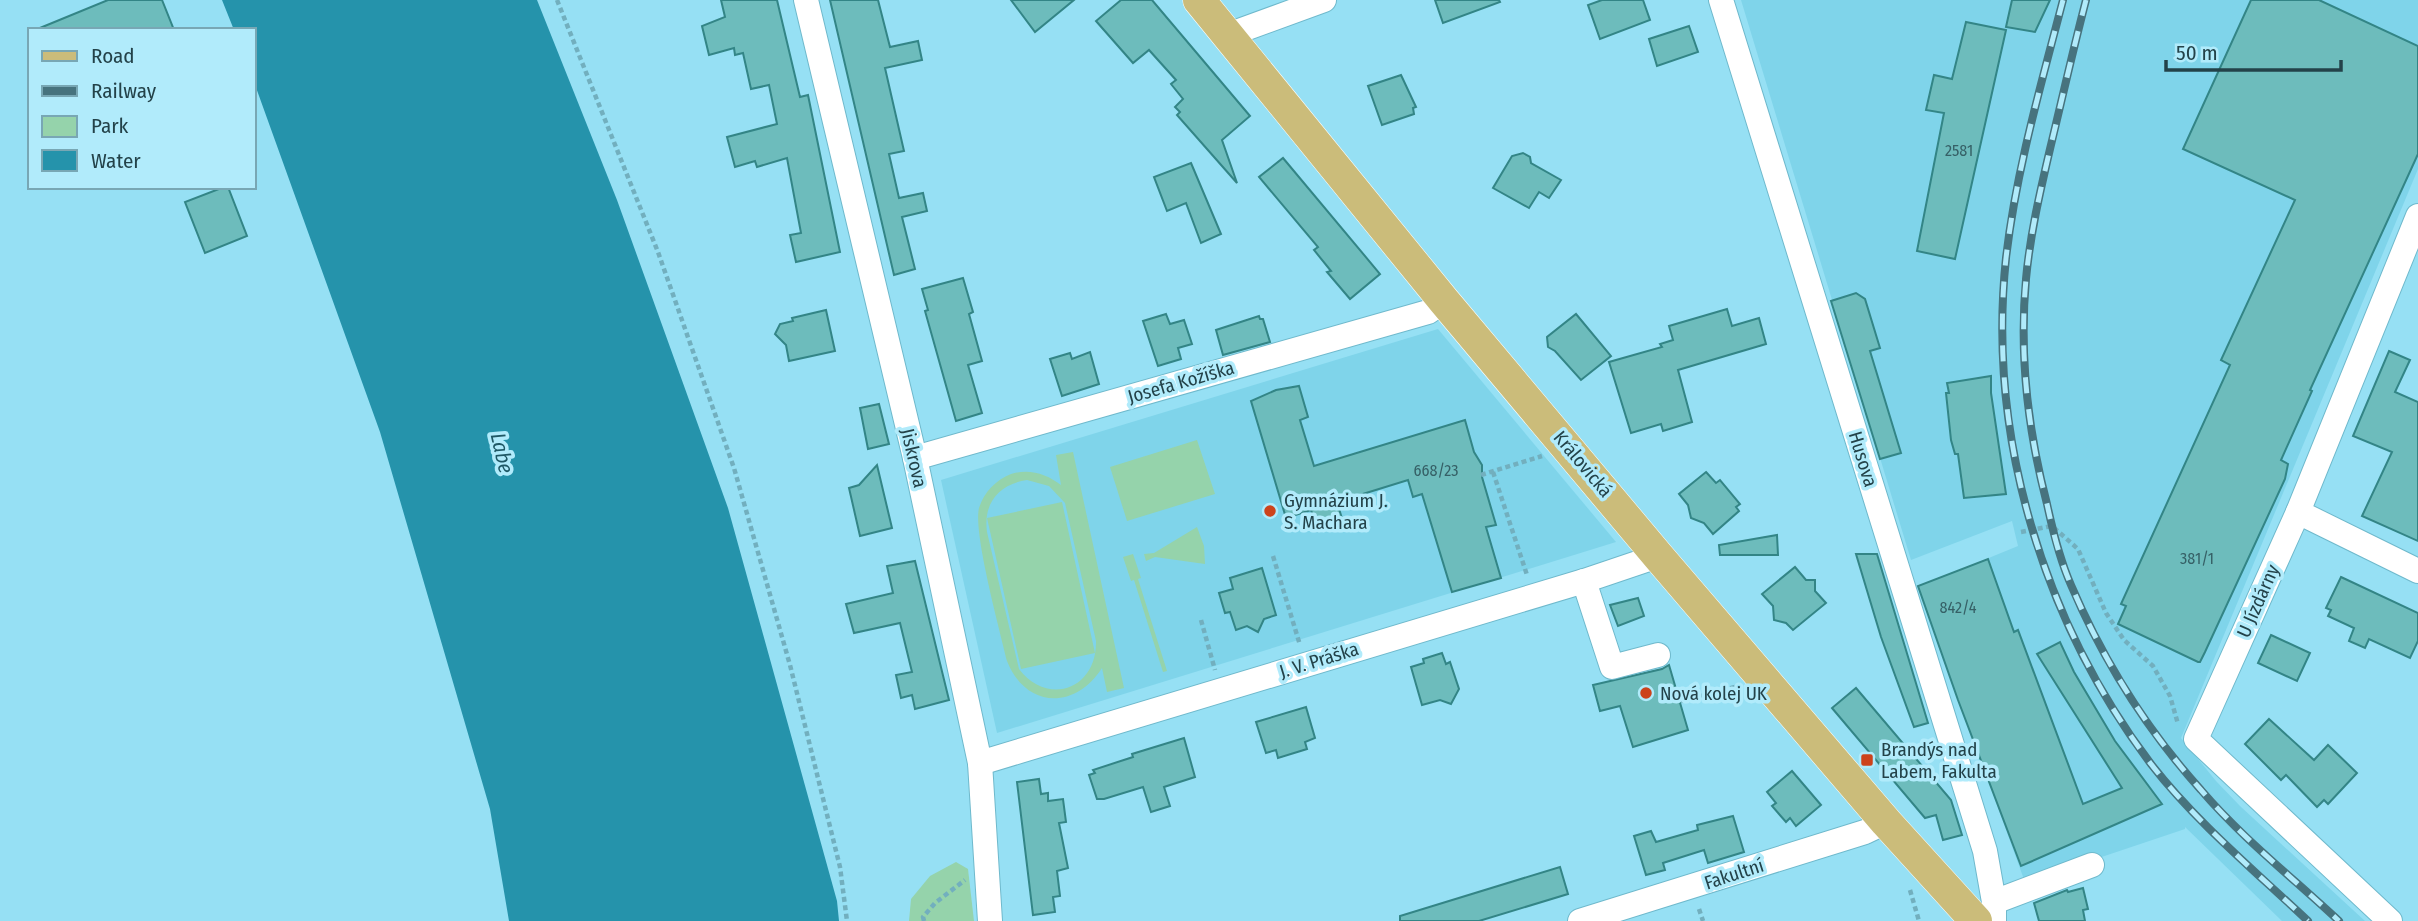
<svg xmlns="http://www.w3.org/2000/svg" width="2418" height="921" viewBox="0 0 2418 921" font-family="'Fira Sans Condensed',sans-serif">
  <rect width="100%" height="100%" fill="#96e0f4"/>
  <g fill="#7fd4ea">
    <path d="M1741 0H2418V169L2181 738 2216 781 2240 806 2365 921H2282L2185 827V829L2045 876 2026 885 1918 587 2018 546 2012 521 1911 560Z"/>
    <path d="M1438 329 1616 542 997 733 941 480Z"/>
  </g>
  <g fill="#95d3ab" fill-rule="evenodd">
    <path d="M1197 440 1215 494 1127 521 1110 467Z"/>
    <path d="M1073 452 1124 688 1107 692 1102 668C1075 710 1026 709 1007 661 1000 630 973 533 979 508 984 492 996 480 1011 474 1029 468 1047 474 1061 485L1056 455ZM1027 480 1049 486 1065 503 1096 641C1097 689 1048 707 1019 669L987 532C983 503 999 484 1027 480Z"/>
    <path d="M1062 502 1095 653 1021 669 987 518Z"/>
    <path d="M1197 527 1204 546 1205 564 1155 557 1146 561 1144 554 1154 553Z"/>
    <path d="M1133 554 1141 578 1138 579 1167 671 1163 672 1134 580 1131 581 1123 557Z"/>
    <path d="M956 862 968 869 974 921H909L911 899 930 876Z"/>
  </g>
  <path fill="#2593ab" d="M222 0H537L617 200 728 508 837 901 839 921H509L490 809 380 432 254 82V30H234Z"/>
  <g fill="#6dbcbc" stroke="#338586" stroke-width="2">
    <path d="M108 0H162L174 30H35Z"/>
    <path d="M721 0H777L800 97 808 95 840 252 796 262 790 235 801 233 787 158 757 167 755 161 735 167 727 137 777 124 769 85 751 89 743 53 735 55 734 48 709 55 702 26 725 17Z"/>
    <path d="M830 0H878L890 47 918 41 922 60 885 68 904 151 889 154 899 198 923 193 927 211 902 217 915 269 894 275Z"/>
    <path d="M1011 0H1074L1035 32Z"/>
    <path d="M1121 0H1152L1250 116 1222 140 1237 183 1177 115 1180 112 1175 107 1183 99 1171 84 1176 80 1149 50 1133 63 1096 21Z"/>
    <path d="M1435 0H1499L1500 2 1443 23Z"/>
    <path d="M1602 0H1643L1650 20 1600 39 1588 5Z"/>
    <path d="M2012 0H2050L2035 32 2006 27Z"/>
    <path d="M2251 0H2319L2418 46V154L2310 390 2312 391 2281 460 2288 464 2285 479 2205 652 2200 662H2198L2118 624 2126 606 2121 604 2230 365 2221 360 2295 200 2183 149Z"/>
    <path d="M1966 22 2006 30 1955 259 1917 251 1944 113 1926 110 1934 75 1952 79Z"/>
    <path d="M1689 26 1698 52 1657 66 1649 39Z"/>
    <path d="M1401 75 1416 107 1413 108 1414 114 1382 125 1368 86Z"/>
    <path d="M1523 153 1530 157 1531 163 1561 180 1549 198 1539 192 1529 208 1493 188 1512 156Z"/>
    <path d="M1283 158 1380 274 1350 299 1327 272 1331 271 1314 250 1318 247 1259 177Z"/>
    <path d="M1191 163 1221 234 1201 243 1186 203 1167 211 1154 177Z"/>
    <path d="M224 187H228L247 236 205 253 185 202Z"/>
    <path d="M963 278 973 312 969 314 982 361 968 365 982 413 956 421 925 311 928 310 922 289Z"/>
    <path d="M1856 293 1865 299 1880 348 1870 351 1901 453 1880 459 1831 301Z"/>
    <path d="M1727 309 1732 326 1759 318 1766 344 1678 370 1692 422 1663 431 1661 424 1631 433 1609 362 1662 347 1660 344 1673 340 1669 326Z"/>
    <path d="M826 310 835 351 789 361 786 345 775 334 780 324 793 321 792 318Z"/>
    <path d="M1166 314 1170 324 1184 320 1192 344 1178 348 1181 359 1158 366 1143 321Z"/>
    <path d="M1576 314 1611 356 1581 380 1555 351 1548 347 1547 337Z"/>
    <path d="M1259 316 1260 319H1263L1270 342 1223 355 1216 330Z"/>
    <path d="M2389 351 2410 360 2395 392 2418 402V541L2362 516 2392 452 2353 436Z"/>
    <path d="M1090 352 1099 384 1062 396 1050 359 1070 353 1072 359Z"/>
    <path d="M1991 376V393L2006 494 1964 498 1958 454H1955L1951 440 1946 393H1949L1947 383Z"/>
    <path d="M1299 386 1308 417 1300 420 1314 466 1465 420 1474 452 1482 465V477L1496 525 1486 527 1501 578 1452 592 1422 494 1413 497 1408 480 1337 502 1343 522 1318 531 1311 510 1286 518 1251 401 1276 390Z"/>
    <path d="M879 404 889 444 868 449 860 408Z"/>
    <path d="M877 465 892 528 860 536 849 488 859 485Z"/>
    <path d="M1706 472 1716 483 1720 480 1740 504 1736 507 1739 511 1713 534 1704 523 1691 518 1688 505 1679 494Z"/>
    <path d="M1777 535 1778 555H1720L1719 545Z"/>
    <path d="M1856 554H1877L1928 723 1914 727 1881 637Z"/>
    <path d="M1988 559 2014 632 2018 630 2083 804 2122 788 2037 654 2060 642 2074 672 2115 741 2162 804 2021 866 1958 700 1918 586Z"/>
    <path d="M915 561 949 700 915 709 912 695 901 698 896 675 912 672 900 623 854 633 846 604 893 593 887 566Z"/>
    <path d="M1795 567 1806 580H1815V591L1826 603 1793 630 1786 623 1774 620 1773 606 1762 594Z"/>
    <path d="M1262 568 1276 615 1264 619 1258 632 1247 626 1236 630 1230 612 1225 613 1219 593 1233 589 1230 578Z"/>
    <path d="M2341 577 2418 613V641L2410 658 2369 639 2365 648 2349 641 2354 628 2328 616 2331 610 2326 608Z"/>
    <path d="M1638 598 1644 616 1618 626 1610 605Z"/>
    <path d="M2271 635 2310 653 2297 681 2258 663Z"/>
    <path d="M1442 653 1446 664 1450 662 1459 689 1451 704 1440 700 1422 705 1411 667 1424 663 1423 659Z"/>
    <path d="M1669 665 1688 730 1633 747 1620 706 1600 711 1593 685 1662 669Z"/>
    <path d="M1856 688 1951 800 1962 835 1943 840 1936 815 1925 818 1832 708Z"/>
    <path d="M1306 707 1315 738 1305 742 1307 749 1278 758 1276 750 1266 753 1256 722Z"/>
    <path d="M2269 719 2314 760 2328 745 2357 773 2328 804 2324 800 2317 807 2286 775 2281 780 2245 744Z"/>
    <path d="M1184 738 1195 777 1164 787 1170 806 1151 812 1143 787 1104 799H1097L1089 775 1095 773 1093 770 1133 757 1132 754Z"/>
    <path d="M1792 771 1821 805 1796 826 1790 818 1786 822 1772 806 1776 803 1767 792Z"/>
    <path d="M1039 779 1041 794 1048 793V801L1063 799 1066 822 1059 823 1068 868 1057 871 1060 896 1053 897 1055 912 1033 915 1017 782Z"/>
    <path d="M1733 816 1744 852 1708 863 1704 850 1663 863 1665 870 1646 875 1634 836 1651 831 1656 842 1698 830 1697 825Z"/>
    <path d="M1560 867 1568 894 1479 921H1400V916Z"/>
    <path d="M2083 888 2088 909 2083 910 2085 921H2039L2034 903 2067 890 2068 892Z"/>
  </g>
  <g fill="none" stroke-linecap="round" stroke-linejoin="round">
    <g stroke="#6fb9cc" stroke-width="26">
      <g id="minor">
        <path d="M806 0 915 458 980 763 990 921"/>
        <path d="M1721 0 1985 851 1994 902V921"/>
        <path d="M1228 35 1324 0"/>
        <path d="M915 458 1428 312 1444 301"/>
        <path d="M2298 512 2418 571"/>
        <path d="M1584 581 1612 667 1658 655"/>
        <path d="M980 763 1584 581 1658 556"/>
        <path d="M1994 902 2092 865"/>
        <path d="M1580 921 1865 832 1886 822"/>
        <path d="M2390 921 2196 739 2298 512 2418 216"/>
      </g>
    </g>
    <g stroke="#fff" stroke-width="33">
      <path id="major" d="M1199 0 1444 301 1658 556 1886 822 1976 921"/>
    </g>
    <g stroke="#72afbe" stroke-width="4.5" stroke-dasharray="5 3.5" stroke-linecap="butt">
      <path d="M557 0 658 252 734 468 790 665 840 867 847 921"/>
      <path d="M1493 472 1527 575"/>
      <path d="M1481 475 1542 456"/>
      <path d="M2021 532 2052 526 2078 549 2106 613 2124 640 2153 666 2170 696 2178 724"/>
      <path d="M1273 556 1300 645"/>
      <path d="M1201 620 1215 670"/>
      <path d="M1681 701 1735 687"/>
      <path d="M1910 890 1919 921"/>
      <path d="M1699 909 1703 921"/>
      <path d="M924 921 923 917 935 903 965 880"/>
    </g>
    <use href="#minor" stroke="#fff" stroke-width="24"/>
    <use href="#major" stroke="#cbbc7a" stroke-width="32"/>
    <g stroke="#47737e" stroke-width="8">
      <g id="rail">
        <path d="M2063 0C2041 85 2016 171 2006 258 1987 437 2043 621 2151 764 2196 822 2255 871 2308 921"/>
        <path d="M2086 0C2073 50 2062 99 2050 149 2040 192 2030 235 2026 279 2019 355 2028 431 2047 504 2053 532 2060 560 2071 585 2103 660 2147 730 2201 790 2242 838 2293 878 2339 921"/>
      </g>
    </g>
    <use href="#rail" stroke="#b1ebfb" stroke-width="5" stroke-dasharray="16" stroke-linecap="butt"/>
  </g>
  <g fill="#cc431b" stroke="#b1ebfb" stroke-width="2.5">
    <circle cx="1270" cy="511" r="7"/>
    <circle cx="1646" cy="693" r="7"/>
    <rect x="1860" y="753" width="14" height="14" rx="3.5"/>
  </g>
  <g text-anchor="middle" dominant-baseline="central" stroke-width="7" stroke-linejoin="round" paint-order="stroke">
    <g font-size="16" fill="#366066">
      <text x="1959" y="150">2581</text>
      <text x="1436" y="470">668/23</text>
      <text x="2197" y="558">381/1</text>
      <text x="1958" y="607">842/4</text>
    </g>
    <g font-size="19" fill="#234249" stroke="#b1ebfb">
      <text transform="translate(1181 382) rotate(-16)">Josefa Kožíška</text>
      <text transform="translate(914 458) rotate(77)">Jiskrova</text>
      <text transform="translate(1863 459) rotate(73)">Husova</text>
      <text transform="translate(1583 464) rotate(50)">Královická</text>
      <text transform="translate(2258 601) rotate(-66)">U Jízdárny</text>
      <text transform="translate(1319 660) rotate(-17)">J. V. Práška</text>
      <text transform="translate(1734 874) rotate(-18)">Fakultní</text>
    </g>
    <g font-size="19" fill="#234249" stroke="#b1ebfb" text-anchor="start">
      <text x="1284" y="500">Gymnázium J.<tspan x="1284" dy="22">S. Machara</tspan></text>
      <text x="1660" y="693">Nová kolej UK</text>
      <text x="1881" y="749">Brandýs nad<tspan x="1881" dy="22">Labem, Fakulta</tspan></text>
    </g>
    <g font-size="21" font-style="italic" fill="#1f5865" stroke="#b1ebfb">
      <text transform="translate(502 453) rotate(77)">Labe</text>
    </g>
  </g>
  <rect x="28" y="28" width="228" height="161" fill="#b1ebfb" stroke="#78a7b4" stroke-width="2"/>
  <rect x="42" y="51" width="35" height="10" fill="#cbbc7a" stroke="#78a7b4" stroke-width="2"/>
  <text x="91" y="63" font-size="21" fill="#234249">Road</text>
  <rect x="42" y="86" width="35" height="10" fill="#47737e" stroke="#78a7b4" stroke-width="2"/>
  <text x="91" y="98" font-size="21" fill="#234249">Railway</text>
  <rect x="42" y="116" width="35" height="21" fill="#95d3ab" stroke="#78a7b4" stroke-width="2"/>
  <text x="91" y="133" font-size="21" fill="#234249">Park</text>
  <rect x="42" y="150" width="35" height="21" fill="#2593ab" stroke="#78a7b4" stroke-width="2"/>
  <text x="91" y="168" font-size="21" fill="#234249">Water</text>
  <path d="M2166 60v10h175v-10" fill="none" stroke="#234249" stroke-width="3.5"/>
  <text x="2176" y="60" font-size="21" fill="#234249" stroke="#b1ebfb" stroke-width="5" paint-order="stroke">50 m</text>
</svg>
